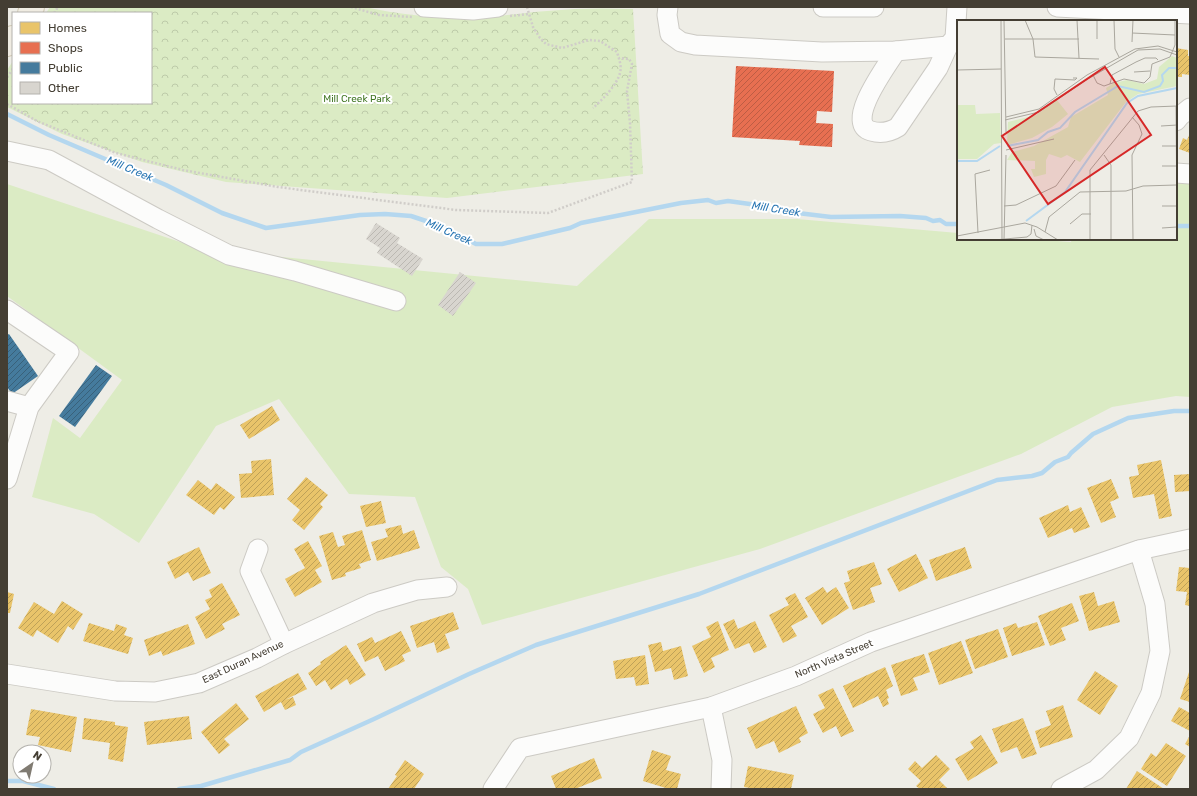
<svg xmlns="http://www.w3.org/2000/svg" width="1197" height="796" viewBox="0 0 1197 796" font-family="Rubik,sans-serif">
  <defs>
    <pattern id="forest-crowns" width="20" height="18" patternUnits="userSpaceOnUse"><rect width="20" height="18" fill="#dbebc4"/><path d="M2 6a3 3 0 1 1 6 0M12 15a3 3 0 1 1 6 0" fill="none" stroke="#bdcba9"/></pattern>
    <pattern id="homes-hatch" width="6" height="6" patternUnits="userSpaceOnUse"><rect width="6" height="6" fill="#e9c46a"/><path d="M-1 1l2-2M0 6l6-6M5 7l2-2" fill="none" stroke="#bea158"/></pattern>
    <pattern id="shops-hatch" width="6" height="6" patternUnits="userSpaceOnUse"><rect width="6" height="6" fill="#e76f51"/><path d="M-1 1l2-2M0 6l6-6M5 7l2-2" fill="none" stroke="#bd5d44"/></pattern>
    <pattern id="public-hatch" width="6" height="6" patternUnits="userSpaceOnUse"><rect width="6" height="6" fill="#457b9d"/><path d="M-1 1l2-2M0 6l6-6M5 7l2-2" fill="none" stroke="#39617a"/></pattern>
    <pattern id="building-hatch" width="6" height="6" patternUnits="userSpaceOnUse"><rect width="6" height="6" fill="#d8d5cf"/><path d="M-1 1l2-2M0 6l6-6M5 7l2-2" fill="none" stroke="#bbb8b2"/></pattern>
  </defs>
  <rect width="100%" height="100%" fill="#eeede6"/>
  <path fill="#dbebc4" d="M1176 181 1190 183V397L1176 396 1112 407 1021 454 760 549 482 625 468 589 441 567 415 497 349 494 279 399 216 426 139 543 94 514 32 497 53 418 80 438 122 380 7 296V184L201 249 577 286 649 219H797L958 233V239H1031L1071 242 1072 239H1176Z"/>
  <path fill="url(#forest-crowns)" d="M50 7H365C405 16 446 19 487 17 507 16 527 12 547 11 576 8 605 8 633 9L643 174 447 198 226 182 142 162 62 134 7 107V70L13 61V103H151V13H46Z"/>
  <g fill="url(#homes-hatch)">
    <path d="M1176 48 1188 50V56H1190V75L1182 74V77H1176Z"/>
    <path d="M1190 133V153L1179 149 1183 138 1187 140Z"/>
    <path d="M272 406 280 420 249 439 240 425Z"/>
    <path d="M271 459 274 495 241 498 239 474 252 473 251 461Z"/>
    <path d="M1161 460 1172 516 1159 519 1154 494 1133 498 1129 477 1139 475 1137 465Z"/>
    <path d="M1190 474V491L1175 492 1174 475Z"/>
    <path d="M306 477 328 495 320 504 323 507 304 530 292 520 300 510 287 499Z"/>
    <path d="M1111 479 1119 498 1110 502 1116 517 1101 523 1087 488Z"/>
    <path d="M198 480 211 490 216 483 235 497 224 510 220 507 214 515 186 495Z"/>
    <path d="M381 501 386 523 366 527 360 506Z"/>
    <path d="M1068 505 1070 512 1081 507 1090 527 1074 533 1072 528 1048 538 1039 518Z"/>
    <path d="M401 525 403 534 414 530 420 548 377 561 371 542 388 537 385 529Z"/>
    <path d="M362 530 371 560 359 564 361 568 345 573 346 576 332 580 319 536 333 532 338 547 345 545 342 536Z"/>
    <path d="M308 541 322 566 315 570 322 582 295 597 285 579 305 568 294 549Z"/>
    <path d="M199 547 211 573 193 581 188 572 175 579 167 562Z"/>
    <path d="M965 547 972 568 936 581 929 560Z"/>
    <path d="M916 554 928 578 899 592 887 569Z"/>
    <path d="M874 562 882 584 870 588 875 602 853 610 844 583 850 581 847 571Z"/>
    <path d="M1179 567 1190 568V606L1185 605 1187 592 1176 591Z"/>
    <path d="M222 583 240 615 222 624 225 629 206 639 195 617 210 609 205 600 212 597 209 590Z"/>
    <path d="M823 587 827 593 836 587 849 608 822 625 805 598Z"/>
    <path d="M7 592 14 594 10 613H7Z"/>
    <path d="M1094 592 1098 606 1114 601 1120 622 1089 631 1079 596Z"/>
    <path d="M795 593 808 617 791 626 797 636 783 643 769 615 789 605 785 598Z"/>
    <path d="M62 601 83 614 73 630 68 626 58 643 37 630 33 637 18 628 34 602 54 614Z"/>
    <path d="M1072 603 1079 621 1061 628 1066 640 1050 646 1038 616Z"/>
    <path d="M453 612 459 629 445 634 450 648 437 653 434 642 417 648 410 626Z"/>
    <path d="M734 619 738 629 755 621 767 647 754 653 749 643 735 649 723 624Z"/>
    <path d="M718 621 729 650 711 658 715 667 704 673 692 646 711 637 706 627Z"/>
    <path d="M1037 622 1045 645 1012 656 1003 628 1016 623 1018 628Z"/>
    <path d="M89 623 114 631 116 624 127 628 124 635 133 638 128 654 83 641Z"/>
    <path d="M188 624 195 644 163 656 161 651 149 656 144 640Z"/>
    <path d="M998 629 1008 657 975 669 965 640Z"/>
    <path d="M401 631 411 651 402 655 405 661 385 671 378 656 365 662 357 644 372 637 375 643Z"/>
    <path d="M961 641 973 673 939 685 928 653Z"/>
    <path d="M661 642 663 651 681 646 688 676 674 680 671 668 655 672 648 645Z"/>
    <path d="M346 645 366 675 350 685 347 679 331 690 325 680 316 686 308 673 321 664 320 662Z"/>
    <path d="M924 654 930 672 913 678 918 690 901 696 891 665Z"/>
    <path d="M645 655 649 684 636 686 634 677 616 679 613 661Z"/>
    <path d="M885 667 893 686 886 690 889 698 887 699 889 704 883 707 878 696 853 708 843 686Z"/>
    <path d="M1190 669V702L1180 699Z"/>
    <path d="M1095 671 1118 686 1100 715 1077 700Z"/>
    <path d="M298 673 307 689 285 700 293 697 296 705 285 710 281 702 264 712 255 696Z"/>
    <path d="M833 688 854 731 841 737 836 726 823 733 813 714 825 708 818 695Z"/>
    <path d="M236 703 249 719 224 739 230 745 219 754 201 732Z"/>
    <path d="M1063 705 1073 737 1040 748 1035 731 1051 725 1046 711Z"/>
    <path d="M796 706 808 733 799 738 801 742 779 753 774 741 756 749 747 728Z"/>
    <path d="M1179 707 1190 713V731L1171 721Z"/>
    <path d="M31 709 77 717 71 752 38 745 40 737 26 735Z"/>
    <path d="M189 716 192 739 147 745 144 722Z"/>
    <path d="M84 718 115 722V725L128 727 123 762 108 759 110 743 82 739Z"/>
    <path d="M1023 718 1037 754 1022 759 1017 747 1001 753 992 729Z"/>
    <path d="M981 735 998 763 968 781 955 759 974 748 970 742Z"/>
    <path d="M1190 735V747L1185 744Z"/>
    <path d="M1166 743 1186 756 1167 786 1141 769 1151 753 1156 757Z"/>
    <path d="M652 750 671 756 666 770 681 774 677 789H669L643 781Z"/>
    <path d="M936 755 950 769 939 780 948 789H920L916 786 921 781 908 769 915 761 922 768Z"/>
    <path d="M594 758 602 778 575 789H556L551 776Z"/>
    <path d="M405 760 424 774 414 789H388L397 776 395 775Z"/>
    <path d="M748 766 794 775 791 789H756L744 787Z"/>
    <path d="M1137 771 1164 789H1126Z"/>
  </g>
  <path fill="url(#shops-hatch)" d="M736 66 834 71 832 112 817 111 816 123 833 124 832 147 799 145 800 141 732 137Z"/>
  <g fill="url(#public-hatch)">
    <path d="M9 334 38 376 12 394 7 387V335Z"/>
    <path d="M96 365 112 376 75 427 59 416Z"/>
  </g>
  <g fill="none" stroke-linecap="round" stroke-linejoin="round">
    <g stroke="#b4d7ef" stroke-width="4.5">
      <path d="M7 114 49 135 166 185 222 213 266 228 360 215 385 214 411 216 438 225 476 244H502L570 228 581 223 681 203 708 200 716 203 728 201 757 205 781 211 831 217 900 216 926 218 933 221 940 220 946 224H958"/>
      <path d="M1176 226H1190"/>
      <path d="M7 781H23L54 789"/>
      <path d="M179 789 201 786 290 760 301 752 374 719 469 674 536 645 699 594 997 480 1032 476 1042 473 1055 462 1068 457 1071 453 1093 434 1128 418 1174 411H1190"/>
    </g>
  </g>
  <g fill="url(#building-hatch)">
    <path d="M376 223 400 238 397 243 423 259 412 276 377 253 380 248 366 239Z"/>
    <path d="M460 272 476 283 453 316 438 305Z"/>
  </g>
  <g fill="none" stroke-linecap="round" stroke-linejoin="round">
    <g stroke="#cccac4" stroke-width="21">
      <g id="minor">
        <path d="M424 7 473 10 498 7"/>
        <path d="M668 7 667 15 670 34 681 42 695 45 822 52 896 51 948 46 955 38 957 7"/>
        <path d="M823 7H874"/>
        <path d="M1057 7 1190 14"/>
        <path d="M896 51C889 63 843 123 871 131 881 134 890 132 898 127L938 68 948 46"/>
        <path d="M1176 121 1180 116 1190 108"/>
        <path d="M7 151 49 160 158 219 229 255 295 271 396 301"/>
        <path d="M1176 173 1190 174"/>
        <path d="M7 310 69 352 29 407 7 479"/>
        <path d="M7 401 29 407"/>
        <path d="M258 549 250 571 284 644"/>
        <path d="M7 674 115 691 155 692 199 683 257 658 284 644 373 603 417 590 447 587"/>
        <path d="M711 707 722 760 721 789"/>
        <path d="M493 789 520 748 711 707 796 676 871 642 1139 550 1190 539"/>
        <path d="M1061 789 1096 770 1129 738 1151 693 1160 651 1155 604 1139 550"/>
      </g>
    </g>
    <g stroke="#d1c9b3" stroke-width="24">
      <g id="major">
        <path d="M29 13 33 7"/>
        <path d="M7 45 13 37"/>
      </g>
    </g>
    <g stroke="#d0cdc9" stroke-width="2.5" stroke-dasharray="2 2" stroke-linecap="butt">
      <path d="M351 7 379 15 412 17"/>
      <path d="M527 7 533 27 540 38 546 44 562 48 589 40 600 41 617 52C619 59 622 66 620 73 617 85 602 100 593 108"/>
      <path d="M54 13 58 7"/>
      <path d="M510 16 529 14"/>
      <path d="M7 77 13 69"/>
      <path d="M7 104 37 121 116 153 183 170 278 187 456 210 548 213 632 182 630 123 627 91 632 64 629 59 619 58"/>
    </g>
    <use href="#minor" stroke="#fcfcfb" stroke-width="19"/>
    <use href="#major" stroke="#f0ece2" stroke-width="22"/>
  </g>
  <g text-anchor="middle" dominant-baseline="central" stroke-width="4" stroke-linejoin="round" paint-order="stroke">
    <g font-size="10" fill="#427725" stroke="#fff">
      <text x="357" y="99">Mill Creek Park</text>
    </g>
    <g font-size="10" fill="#443e33" stroke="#fff">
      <text transform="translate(834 659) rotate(-23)">North Vista Street</text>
      <text transform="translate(243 662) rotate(-25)">East Duran Avenue</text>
    </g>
    <g font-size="11" font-style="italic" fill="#2976b3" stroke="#fff">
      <text transform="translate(130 169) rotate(23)">Mill Creek</text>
      <text transform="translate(776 209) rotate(9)">Mill Creek</text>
      <text transform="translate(449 232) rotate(24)">Mill Creek</text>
    </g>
  </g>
  <g transform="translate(957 20)">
    <rect width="220" height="220" fill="#eeede6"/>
    <path d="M215 36 220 38V66L181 74 169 82 123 142 110 135 104 138 92 134 89 140V154L77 157 74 149H78V141L50 140 55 132 77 126 111 107 114 97 151 75 149 68 157 63 170 60 187 64 200 59 202 47ZM0 85H18L19 94 43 93 44 123 37 124 20 139H0Z" fill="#dbebc4"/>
    <path d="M100 80 111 94 95 107 75 118 50 125 51 102 79 95Z" fill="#dbebc4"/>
    <path fill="none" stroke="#b4d7ef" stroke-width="2" d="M50 126 81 120 91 112 103 108 118 92 161 66 187 72 203 66 206 61 205 55 212 48H220M0 141H20L43 126M69 201 108 172 170 83 181 76 220 68"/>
    <path fill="none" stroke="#aaa79e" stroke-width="1" d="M44 0 45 220M47 0 49 112M68 0 76 19 78 37 142 39M90 0H114M120 0 122 38M140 0V19M157 0 158 29 162 37M175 13 218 15M48 19H122M175 22 176 0M0 50 44 49M177 52 193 51M136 55 140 63 147 66 167 59 187 63 193 57 195 44 213 37 218 25V0M153 64 155 55 179 42 188 38H199L201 40M100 75 97 69 98 59 118 60 120 58H116M219 86 220 207M49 97 82 89 130 55 178 29 201 26 220 32M175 97 182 105 185 114 175 135 176 220M48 100 82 92 129 60 181 30 203 29 220 35M204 106 220 105M205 126H219M49 130 97 119M147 135 154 145V220M205 146H220M47 186 59 185 99 166 118 140M205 186H220M113 204 125 194H134M205 208 220 207M77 209 79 216 87 220M88 212 92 197 123 172 169 171 186 166 219 165M21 213 18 154 33 150M0 216 68 203 80 207 101 220M37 220 70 217 74 214 75 205M47 220 49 135M133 220V150L181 91 194 87 220 86"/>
    <path fill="#d62828" fill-opacity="0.15" stroke="#d62828" stroke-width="2" d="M148 47 194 115 91 184 45 116Z"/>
    <rect width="220" height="220" fill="none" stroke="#443e33" stroke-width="2"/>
  </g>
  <rect width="1197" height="796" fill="none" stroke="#443e33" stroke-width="16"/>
  <rect x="12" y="12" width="140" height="92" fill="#ffffff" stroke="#b4b2ad"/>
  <rect x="20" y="22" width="20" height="12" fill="#e9c46a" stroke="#b4b2ad"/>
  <text x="48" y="32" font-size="12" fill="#443e33">Homes</text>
  <rect x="20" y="42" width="20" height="12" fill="#e76f51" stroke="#b4b2ad"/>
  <text x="48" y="52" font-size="12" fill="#443e33">Shops</text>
  <rect x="20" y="62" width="20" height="12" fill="#457b9d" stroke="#b4b2ad"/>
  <text x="48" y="72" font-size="12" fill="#443e33">Public</text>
  <rect x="20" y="82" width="20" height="12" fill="#d8d5cf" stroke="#b4b2ad"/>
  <text x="48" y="92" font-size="12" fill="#443e33">Other</text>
  <g transform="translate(32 764) rotate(34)"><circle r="19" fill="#ffffff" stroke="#b4b2ad"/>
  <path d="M0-3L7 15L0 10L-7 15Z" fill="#807b72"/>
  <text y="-6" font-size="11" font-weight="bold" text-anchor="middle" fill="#443e33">N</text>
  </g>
</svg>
